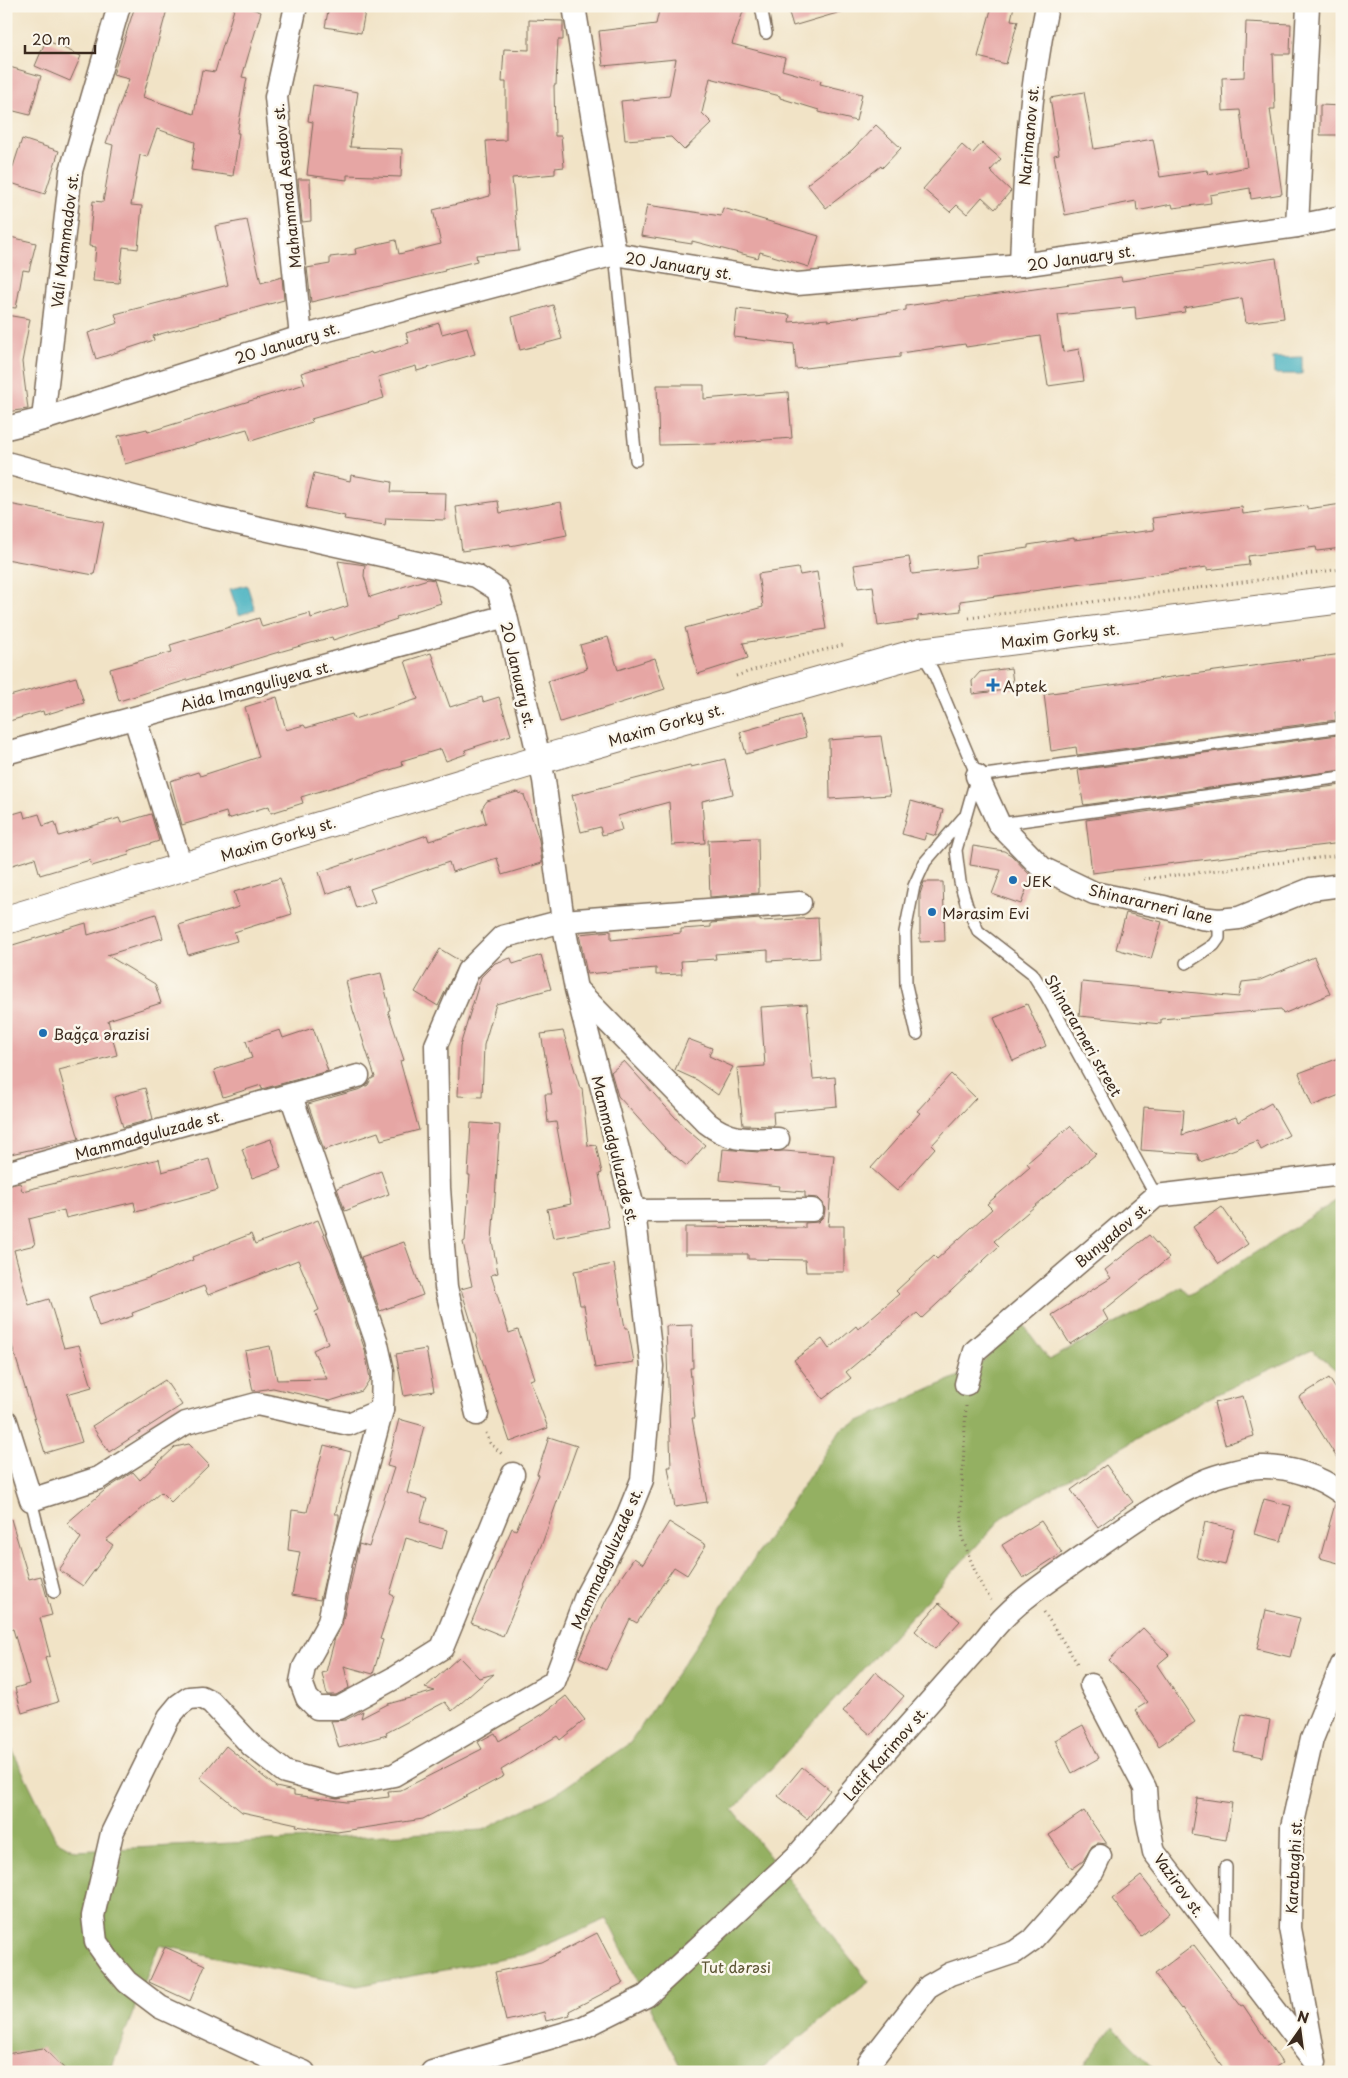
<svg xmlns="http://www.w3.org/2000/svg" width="1348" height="2078" viewBox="0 0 1348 2078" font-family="'Playpen Sans',sans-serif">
  <rect width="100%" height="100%" fill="#fbf7ec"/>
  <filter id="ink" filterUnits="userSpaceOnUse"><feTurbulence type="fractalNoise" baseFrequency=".02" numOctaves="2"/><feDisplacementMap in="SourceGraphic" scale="10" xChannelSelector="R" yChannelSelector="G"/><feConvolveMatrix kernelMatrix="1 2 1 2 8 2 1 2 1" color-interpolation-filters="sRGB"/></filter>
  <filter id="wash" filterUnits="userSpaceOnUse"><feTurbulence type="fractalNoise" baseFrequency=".0096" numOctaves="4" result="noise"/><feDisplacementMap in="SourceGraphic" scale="20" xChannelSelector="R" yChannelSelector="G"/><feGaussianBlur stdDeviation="1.12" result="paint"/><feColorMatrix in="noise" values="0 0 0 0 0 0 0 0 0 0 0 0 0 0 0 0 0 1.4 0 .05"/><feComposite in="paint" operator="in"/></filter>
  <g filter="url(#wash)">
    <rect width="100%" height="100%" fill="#f1e3c6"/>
    <g fill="#94b062" stroke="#686d40">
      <path d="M1342 1197V1375L1312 1350 1200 1402 1004 1516 733 1810 869 1982 757 2072H683L607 1919 520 1956 357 1986 159 1945 110 2072H64L6 2054V1737L56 1840 76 1851 483 1830 555 1794 630 1743 841 1429 977 1368 1020 1320 1049 1360 1182 1287 1189 1295Z"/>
      <path d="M1113 2027 1158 2072H1079Z"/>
    </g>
    <g fill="#43b0c0" stroke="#3f6d6f">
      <path d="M1302 357V374H1274L1273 358Z"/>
      <path d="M247 585 255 610 239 615 230 589Z"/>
    </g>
    <g id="blocks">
      <g fill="#e6a6a4">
        <path d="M135 6H168L143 97 194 114 202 70 215 72 235 6H244L261 12 242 77 247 78 237 133H239L233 176 191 170 195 142 157 129 147 157 140 155 131 205 142 206 138 249 123 247 119 283 93 281 96 247 89 246 93 201 103 202 113 145 106 143 129 79 113 75Z"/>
        <path d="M329 6H366L361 33 325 27Z"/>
        <path d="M660 6H745L732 44 785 58 782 70 821 81 820 84 862 94 856 121 819 112V110L780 98V96L710 78 702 113 712 123 684 150 671 137 625 140 621 101 669 96 676 59 603 66 599 31 656 24Z"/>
        <path d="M787 6H843L844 11 793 26Z"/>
        <path d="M992 6H1014L1011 20 1018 21 1006 64 978 57Z"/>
        <path d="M529 20 563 21V40H558L556 85H554L555 136H561L564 167 555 168V174L512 178 519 251 476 255 477 261 444 269 445 271 311 302 307 268 330 264V257L356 254 355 249 396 240 399 254 441 244 433 210 490 196 486 141 506 140V82H502L504 49 529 50Z"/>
        <path d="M1246 22 1291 24 1290 54H1273L1275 109H1270L1282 194 1251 199 1250 188 1210 195 1211 203 1173 208 1172 204 1137 211 1136 201 1065 215 1054 155 1059 154 1050 98 1084 92 1094 149 1153 139 1160 177 1207 170 1208 175 1247 167 1240 110 1223 111 1222 78 1244 77Z"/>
        <path d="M46 40 81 56 70 81 35 66Z"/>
        <path d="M6 66 41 76 30 115 6 109Z"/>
        <path d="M313 85 358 92 350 147 402 149 401 177 347 175V180L307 175 313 122 308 121Z"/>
        <path d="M1320 105 1342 106V135H1320Z"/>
        <path d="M876 125 901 148 882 168 881 166 826 208 807 184 852 150Z"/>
        <path d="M22 139 59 151 45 194 8 182Z"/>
        <path d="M982 143 1001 159 990 171 1011 191 995 209 982 197 967 214 957 205 950 212 923 189 962 145 972 154Z"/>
        <path d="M298 179H310L311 221 302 222Z"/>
        <path d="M647 205 721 216 723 208 819 236 809 267 760 252 758 258 692 241V244L641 236Z"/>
        <path d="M247 220 261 283 282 277 284 300 153 336 154 340 96 359 88 333 118 323 115 314 228 285 215 226Z"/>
        <path d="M6 236 36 243 29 271 23 270 16 308 6 307Z"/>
        <path d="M1276 258 1284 318 1246 323 1242 298 1184 308 1185 312 1136 319 1135 307 1058 315 1063 352 1079 349 1084 381 1048 386 1040 336 966 347 965 344 900 353V357L796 369 794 344 734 337 737 309 790 315 789 322 828 319V321L906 310V306L948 300V301L1121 277 1122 281Z"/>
        <path d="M553 305 562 339 520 350 512 317Z"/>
        <path d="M6 315 30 319 22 362 28 409 6 412Z"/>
        <path d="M439 323 442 334 467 327 475 354 417 371 416 366 378 377 384 398 311 419 312 422 251 441 247 429 125 464 118 436 147 429 148 432 305 384 301 373 371 352 372 354 409 343 406 333Z"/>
        <path d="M657 385H704V399L788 392 792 438 713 444 659 445Z"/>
        <path d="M314 473 350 481 351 475 392 482 391 492 446 493 445 520 386 518 385 525 344 519 345 516 306 508Z"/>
        <path d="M498 501 500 513 561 502 567 535 510 546V544L462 551 456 507Z"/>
        <path d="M9 504 104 522 94 575 6 559V518Z"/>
        <path d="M1342 504V548L1317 551 1316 547 1248 556 1249 565 1207 570V567L960 601 961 611 918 616V620L878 626 873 586 858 588 854 565 909 557 912 574 977 567 976 555 1028 548V545L1074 538V540L1154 530 1152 518 1242 507 1243 514 1307 506V509Z"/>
        <path d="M338 561 365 565 364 576 370 597 428 579 434 580 441 603 396 617 397 619 333 640 332 637 272 654 119 701 110 669 172 652 170 645 259 618 262 627 310 613 311 618 348 606Z"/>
        <path d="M798 568 800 575 817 572 826 629 743 643 748 658 698 674 685 628 763 607 758 574Z"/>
        <path d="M608 637 618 670 655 658 665 689 560 722 548 681 587 669 580 645Z"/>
        <path d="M431 653 450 707 482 697 483 702 499 697 511 735 465 750 466 754 446 761 441 749 401 761 403 766 301 797 303 803 271 813 269 806 228 819 226 812 182 825 170 781 198 772 200 776 259 757 245 707 277 697 286 730 304 725 306 728 352 714 354 719 418 699 405 661Z"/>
        <path d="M1342 654V711L1335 712 1336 720 1077 755 1076 747 1051 751 1044 694Z"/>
        <path d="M1011 668 1014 689 973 694 972 681 980 672Z"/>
        <path d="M76 677 84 703 44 715 43 711 6 722V697Z"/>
        <path d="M800 715 806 737 746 754 740 732Z"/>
        <path d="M1338 735 1342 770 1084 805 1083 802 1078 770Z"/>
        <path d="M881 736 890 795 830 799 829 740Z"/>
        <path d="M725 759 733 794 702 801 705 843 672 845 669 802 618 816 622 830 602 835 600 827 581 832 572 795 690 765 691 767Z"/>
        <path d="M1342 785V843L1092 873 1086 820Z"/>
        <path d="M517 792 524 795 529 809 539 840 542 863 502 875 497 858 452 872 449 862 370 889 375 902 356 908 349 886 326 894 319 872 427 835 429 841 486 823 482 808 487 801Z"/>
        <path d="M911 801 943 810 936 836 926 833 924 840 902 834Z"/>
        <path d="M23 811 25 818 39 814 43 826 55 822 59 836 119 818 121 823 151 814 159 841 128 851 129 855 92 866 90 860 40 875 35 858 6 867V816Z"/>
        <path d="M758 838 759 893 710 897 708 840Z"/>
        <path d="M973 846 1004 851 1011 855 1031 876 1021 904 992 894 1001 870 970 865Z"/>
        <path d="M280 878 292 914 234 932 237 941 188 955 179 925 239 907 234 892Z"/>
        <path d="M924 882H943L945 941 920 942V894Z"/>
        <path d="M1126 913 1162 922 1151 959 1116 949Z"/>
        <path d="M156 914 163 938 107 955 155 984 161 1003 108 1020 117 1055 59 1070 79 1139 6 1155V947L86 923 88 935Z"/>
        <path d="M818 918 820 958 768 961V950L715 954 716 959 681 961 682 974 656 975V968L587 974 579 934 611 931V940L681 933V929L711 927V923L760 919V921Z"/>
        <path d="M440 949 460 961 438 1006 415 992Z"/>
        <path d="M541 955 551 989 496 1004 484 1045 482 1097 458 1096 460 1046 481 977 495 963 511 958 513 964Z"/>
        <path d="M1314 957 1330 994 1283 1014 1281 1009 1161 1019V1024L1079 1016 1082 982 1239 997 1242 982 1260 980Z"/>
        <path d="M381 973 390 1010 388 1011 404 1060 400 1061 419 1130 381 1140 378 1132 324 1150 308 1104 361 1089 368 1085 371 1079 375 1077 353 1010 346 981Z"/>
        <path d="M807 1004 813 1079 835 1077 837 1106 773 1112 774 1126 743 1125 737 1068 765 1066 761 1007Z"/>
        <path d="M1027 1004 1046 1046 1013 1061 994 1018Z"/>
        <path d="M313 1028 328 1071 262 1089 261 1085 223 1097 214 1070 252 1058 246 1041 280 1030 283 1038Z"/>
        <path d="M563 1031 580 1088H582L588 1146 596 1145 602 1173 599 1174 609 1227 553 1238 547 1209 571 1204 556 1122 548 1123 545 1094H552L541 1034Z"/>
        <path d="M688 1039 712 1048 709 1056 733 1067 718 1095 697 1080 675 1070Z"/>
        <path d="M1342 1057V1094L1312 1106 1299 1073Z"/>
        <path d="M624 1061 685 1128 705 1145 687 1166 665 1148 618 1096 611 1072Z"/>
        <path d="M951 1074 976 1098 932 1145 935 1148 897 1191 871 1168 920 1113 917 1111Z"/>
        <path d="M145 1088 153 1119 123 1127 114 1097Z"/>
        <path d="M1271 1103 1289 1135 1261 1150 1257 1141 1200 1162 1197 1154 1141 1150 1144 1107 1184 1110 1182 1135 1236 1117 1238 1122Z"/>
        <path d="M471 1123 500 1125 492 1241 498 1273 491 1275 509 1333 518 1330 535 1378 530 1380 548 1428 510 1442 477 1345 478 1344 461 1289 472 1286 463 1242 465 1241 470 1175H468Z"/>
        <path d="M1070 1126 1096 1154 994 1241 999 1246 922 1318 917 1313 846 1372 851 1378 823 1399 794 1360 822 1339 829 1349 856 1326 858 1329 899 1294 896 1291 934 1256 937 1259 992 1209 987 1204 1030 1167 1027 1163Z"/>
        <path d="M271 1139 281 1168 252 1178 242 1149Z"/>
        <path d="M723 1149 758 1152 784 1151 834 1155 828 1226H844V1272H806L805 1260 748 1259V1254H685V1227L805 1228V1223L818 1222 824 1216 825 1209 823 1203 818 1198 805 1197V1192L779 1190 780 1186 720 1180Z"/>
        <path d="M159 1159 162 1172 209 1159 218 1190 136 1212 134 1202 66 1218 64 1210 29 1219 35 1245 14 1250 29 1305 49 1299 64 1348 79 1345 92 1387 67 1394 82 1442 45 1453 6 1326V1186L20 1183 22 1191Z"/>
        <path d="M381 1171 389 1194 345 1211 337 1188Z"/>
        <path d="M1222 1207 1248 1244 1219 1264 1193 1227Z"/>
        <path d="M318 1220 335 1262 365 1350 370 1379 362 1391 330 1401 273 1388 253 1391 245 1351 270 1346 277 1380 327 1379 313 1350 328 1343 315 1312 319 1310 298 1260 208 1295 204 1286 132 1313 133 1316 99 1327 89 1297 151 1277 193 1260 192 1257 251 1234 255 1244Z"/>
        <path d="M1149 1235 1169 1258 1103 1311 1108 1320 1070 1344 1052 1315 1111 1278 1105 1270Z"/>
        <path d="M404 1242 423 1295 380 1311 361 1257Z"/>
        <path d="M614 1264 625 1328H628L634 1362 595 1368 584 1305H580L574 1271Z"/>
        <path d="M692 1325 693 1368H690L695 1418H692L707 1502 675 1507 668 1467H671L666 1326Z"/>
        <path d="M426 1349 434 1391 404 1396 396 1354Z"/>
        <path d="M1329 1378 1342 1399V1466L1299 1397Z"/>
        <path d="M165 1380 182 1405 109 1452 92 1426Z"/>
        <path d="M1243 1396 1254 1436 1225 1444 1214 1403Z"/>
        <path d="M399 1419 424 1426 407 1493 427 1499 420 1522 447 1530 442 1549 406 1538 390 1594 394 1596 380 1639 383 1640 373 1674 344 1666 349 1688 336 1695H327L322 1673 326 1672 335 1638 342 1625 359 1544 369 1547 394 1468 387 1466Z"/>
        <path d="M549 1437 577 1446 543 1541 503 1636 471 1623 512 1528 516 1530 539 1475 537 1474Z"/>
        <path d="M189 1444 209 1465 171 1502 161 1492 106 1540 113 1545 83 1586 59 1570 81 1538 67 1523 105 1490 133 1472 140 1480 175 1447Z"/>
        <path d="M324 1445 351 1452 335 1514H339V1519L320 1600 292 1595 300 1552 288 1550 292 1510 307 1512Z"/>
        <path d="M1106 1465 1133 1502 1098 1527 1071 1490Z"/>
        <path d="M1264 1499 1291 1506 1281 1541 1254 1534Z"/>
        <path d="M1335 1504 1342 1506V1564L1320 1558Z"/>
        <path d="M6 1519H11L29 1579 41 1576 52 1615 40 1618 50 1656 45 1658 58 1702 22 1713 15 1688 29 1684 13 1629 6 1631Z"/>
        <path d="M1041 1521 1062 1553 1023 1578 1002 1545Z"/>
        <path d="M669 1522 706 1545 687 1575 674 1567 637 1623 630 1619 606 1670 579 1657 607 1598 634 1558 643 1564Z"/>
        <path d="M1205 1522 1234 1529 1225 1565 1197 1558Z"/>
        <path d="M939 1603 960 1621 935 1649 915 1631Z"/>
        <path d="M1266 1610 1300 1618 1290 1657 1257 1649Z"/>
        <path d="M1143 1628 1169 1655 1157 1665 1195 1722 1159 1746 1135 1710 1148 1702 1109 1660Z"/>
        <path d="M459 1657 479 1678 494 1674 452 1711 445 1702 386 1733 387 1735 339 1748 331 1721 345 1720 363 1711 361 1718 388 1704 435 1691 425 1688Z"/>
        <path d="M875 1672 904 1696 871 1735 843 1711Z"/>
        <path d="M566 1696 585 1720 560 1740 557 1736 501 1770 504 1776 423 1819 337 1832 296 1826 297 1824 242 1812 200 1778 226 1746 276 1787 294 1791V1795L347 1802 389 1797 388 1791 401 1790 482 1749 478 1742 495 1733 499 1741 543 1714Z"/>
        <path d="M1242 1714 1270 1720 1263 1757 1234 1751Z"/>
        <path d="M1083 1725 1099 1758 1072 1773 1055 1740Z"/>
        <path d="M802 1767 830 1790 807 1819 778 1796Z"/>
        <path d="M1197 1798 1232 1803 1226 1840 1191 1834Z"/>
        <path d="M1084 1811 1107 1844 1098 1843 1092 1846 1083 1861 1072 1869 1049 1835Z"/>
        <path d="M1141 1876 1170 1913 1141 1936 1112 1899Z"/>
        <path d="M597 1933 623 1983 569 2011 570 2015 546 2021 544 2012 506 2021 495 1972 541 1962Z"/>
        <path d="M1194 1945 1241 2006 1243 2005 1282 2063 1268 2072H1226L1182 2008 1181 2009 1155 1974Z"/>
        <path d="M165 1947 205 1965 190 2001 149 1982Z"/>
        <path d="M43 2048 68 2072H6V2054Z"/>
      </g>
    </g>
  </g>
  <g filter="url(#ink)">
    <use href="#blocks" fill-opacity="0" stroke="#7b6b59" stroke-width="1"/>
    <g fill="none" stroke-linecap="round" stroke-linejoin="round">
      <g stroke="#7b6b59" stroke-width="14">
        <g id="lane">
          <path d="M761 6 766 33"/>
          <path d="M615 254 636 460"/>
          <path d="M921 652 933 671 977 776 956 850 960 882 967 906 978 931 1032 973 1046 995 1156 1196"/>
          <path d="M977 776 1342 727"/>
          <path d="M999 824 1342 777"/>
          <path d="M1186 963 1214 945 1219 938V920"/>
          <path d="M917 1034 906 985 905 932 914 886 925 862 963 818"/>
          <path d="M31 1500 54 1592"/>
          <path d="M1225 1941 1226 1867"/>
        </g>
      </g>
      <g stroke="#7b6b59" stroke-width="25">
        <g id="street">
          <path d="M296 6 276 97 301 337"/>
          <path d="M574 6 615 254"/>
          <path d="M1297 226 1308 6"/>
          <path d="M1021 265C1024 178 1029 92 1047 6"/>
          <path d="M43 419 71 171 119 6"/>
          <path d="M6 428 43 419 301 337 615 254 797 284 1021 265 1297 226 1342 217"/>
          <path d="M6 463 205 516 476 576 498 590 506 616 544 780 563 921 576 989 634 1211 652 1366 642 1480 623 1527 586 1596 554 1682 394 1775 337 1786 285 1772 252 1746 211 1702 201 1697 189 1698 179 1705 169 1717 112 1833 93 1916 96 1942 110 1962 127 1982 160 2007 267 2057 304 2072"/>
          <path d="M135 719 181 866"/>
          <path d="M6 753 506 616"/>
          <path d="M977 776 999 824 1042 868 1094 893 1164 907 1201 918 1219 920 1239 918 1311 889 1342 885"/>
          <path d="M577 990 707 1123C731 1142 749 1139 778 1139"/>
          <path d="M291 1096 376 1340 383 1371 382 1410 341 1562 329 1622 304 1667 301 1682 307 1698 317 1708H339L394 1678 442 1648 513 1474"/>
          <path d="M6 1173 358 1076"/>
          <path d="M634 1211 812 1210"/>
          <path d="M966 1384 975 1351 1156 1196 1342 1174"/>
          <path d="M477 1414 446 1287 439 1188 436 1045 468 971 502 937 563 921 800 903"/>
          <path d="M6 1421 31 1500 99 1478 186 1423 257 1404 349 1424 382 1410"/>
          <path d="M1091 1685 1145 1788 1147 1817 1154 1852 1315 2062"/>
          <path d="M1314 2057 1290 1928 1292 1827 1312 1739 1342 1665"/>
          <path d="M432 2072 580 2029 646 1996 797 1856 886 1751 986 1638C1012 1603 1047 1582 1082 1557 1121 1530 1160 1501 1204 1481 1217 1475 1246 1468 1260 1467 1289 1466 1318 1476 1342 1493"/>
          <path d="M867 2072 869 2063 929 1986 950 1974 1015 1952 1032 1940 1093 1871 1100 1856"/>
        </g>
      </g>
      <g stroke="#7b6b59" stroke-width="30">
        <path id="secondary" d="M6 920 539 760 921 652 1342 599"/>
      </g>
      <g stroke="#7b6b59" stroke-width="3" stroke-dasharray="1 4" stroke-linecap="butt">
        <path d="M969 618 1342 569"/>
        <path d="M736 676 778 662 843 645"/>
        <path d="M1144 879 1342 855"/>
        <path d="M966 1406 961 1508 963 1540 978 1579 991 1600"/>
        <path d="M486 1433 490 1443 503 1455"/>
        <path d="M1044 1612 1079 1666"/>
      </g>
      <use href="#lane" stroke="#fff" stroke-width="11"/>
      <use href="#street" stroke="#fff" stroke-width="22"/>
      <use href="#secondary" stroke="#fff" stroke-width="28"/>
    </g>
  </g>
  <g fill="#1f6fb2" stroke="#fbf7ec" stroke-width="2">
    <path d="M990.5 677.5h5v5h5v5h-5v5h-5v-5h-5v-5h5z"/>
    <circle cx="1013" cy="880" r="5"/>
    <circle cx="932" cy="912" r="5"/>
    <circle cx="43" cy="1033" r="5"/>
  </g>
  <g text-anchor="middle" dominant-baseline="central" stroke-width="5" stroke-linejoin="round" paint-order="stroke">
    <g font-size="15" fill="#3b2a1e" stroke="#fbf7ec">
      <text transform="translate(1028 135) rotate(-85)">Narimanov st.</text>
      <text transform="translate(286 186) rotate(-96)">Mahammad Asadov st.</text>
      <text transform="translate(64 240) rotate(-83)">Vali Mammadov st.</text>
      <text transform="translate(1081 257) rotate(-8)">20 January st.</text>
      <text transform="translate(679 265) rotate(9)">20 January st.</text>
      <text transform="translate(287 342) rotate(-17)">20 January st.</text>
      <text transform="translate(1060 635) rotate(-7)">Maxim Gorky st.</text>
      <text transform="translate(519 675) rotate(77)">20 January st.</text>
      <text transform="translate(256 685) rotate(-15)">Aida Imanguliyeva st.</text>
      <text transform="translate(666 724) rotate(-16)">Maxim Gorky st.</text>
      <text transform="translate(278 838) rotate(-17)">Maxim Gorky st.</text>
      <text transform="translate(1151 903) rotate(13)">Shinararneri lane</text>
      <text transform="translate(1084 1035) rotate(60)">Shinararneri street</text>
      <text transform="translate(149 1134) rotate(-15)">Mammadguluzade st.</text>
      <text transform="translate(616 1150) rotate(76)">Mammadguluzade st.</text>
      <text transform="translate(1112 1234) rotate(-40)">Bunyadov st.</text>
      <text transform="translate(606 1558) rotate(-66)">Mammadguluzade st.</text>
      <text transform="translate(885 1753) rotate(-49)">Latif Karimov st.</text>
      <text transform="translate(1293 1866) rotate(-87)">Karabaghi st.</text>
      <text transform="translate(1180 1885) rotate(54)">Vazirov st.</text>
    </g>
    <g font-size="15" fill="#3b2a1e" stroke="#fbf7ec" text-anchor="start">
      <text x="1003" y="685">Aptek</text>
      <text x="1023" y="880">JEK</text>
      <text x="942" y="912">Mərasim Evi</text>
      <text x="53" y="1033">Bağça ərazisi</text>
    </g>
    <g font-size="15" fill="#5b5332" stroke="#fbf7ec">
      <text x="736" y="1966">Tut dərəsi</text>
    </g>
  </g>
  <rect width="1348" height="2078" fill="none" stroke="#fbf7ec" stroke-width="25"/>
  <g transform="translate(1300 2030) rotate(14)" stroke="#fbf7ec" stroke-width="4" paint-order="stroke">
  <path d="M0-4L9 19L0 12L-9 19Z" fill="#3b2a1e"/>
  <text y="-8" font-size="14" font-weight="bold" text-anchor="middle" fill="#3b2a1e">N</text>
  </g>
  <path d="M25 45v8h70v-8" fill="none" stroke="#3b2a1e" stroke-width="2.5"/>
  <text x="32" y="45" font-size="15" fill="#3b2a1e" stroke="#fbf7ec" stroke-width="4" paint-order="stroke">20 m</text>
</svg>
